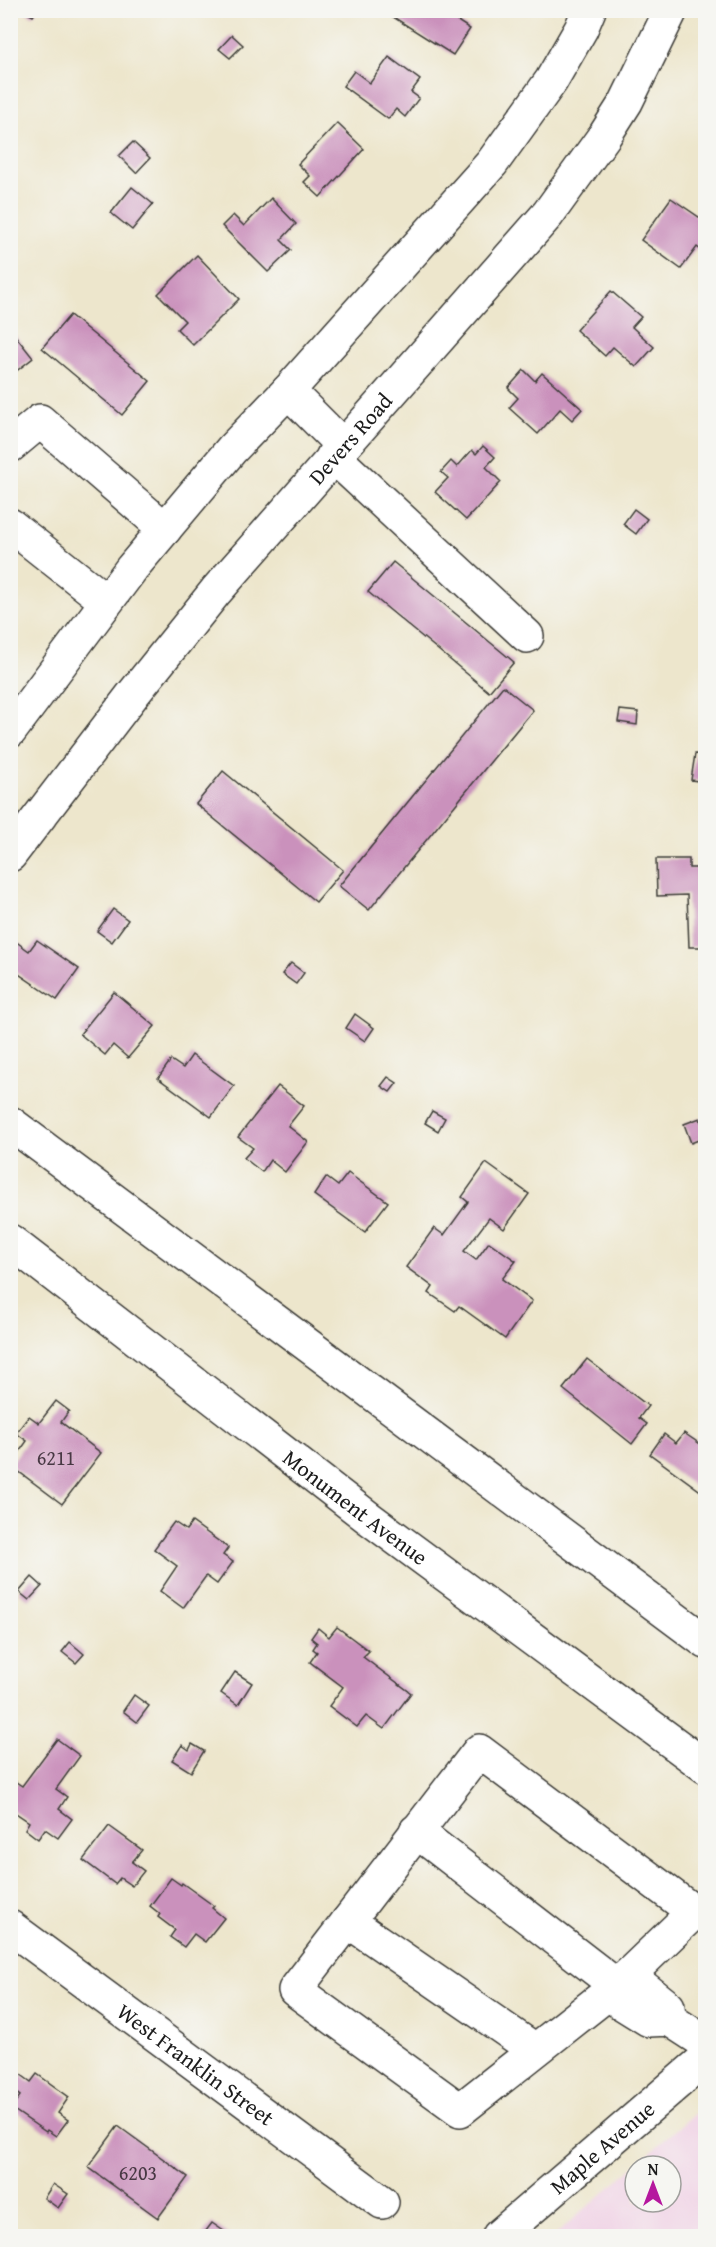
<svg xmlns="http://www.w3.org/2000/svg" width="716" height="2247" viewBox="0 0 716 2247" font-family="'Gentium Book Plus',serif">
  <rect width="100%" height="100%" fill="#f6f6f2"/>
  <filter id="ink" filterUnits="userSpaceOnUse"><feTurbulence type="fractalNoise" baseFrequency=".0167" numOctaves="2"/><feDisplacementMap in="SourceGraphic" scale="12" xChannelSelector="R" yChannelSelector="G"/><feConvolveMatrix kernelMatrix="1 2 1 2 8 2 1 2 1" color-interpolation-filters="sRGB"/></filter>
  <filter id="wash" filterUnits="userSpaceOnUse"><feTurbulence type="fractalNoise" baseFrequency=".008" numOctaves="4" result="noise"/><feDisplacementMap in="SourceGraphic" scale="24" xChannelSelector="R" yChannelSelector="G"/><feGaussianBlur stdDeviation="1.35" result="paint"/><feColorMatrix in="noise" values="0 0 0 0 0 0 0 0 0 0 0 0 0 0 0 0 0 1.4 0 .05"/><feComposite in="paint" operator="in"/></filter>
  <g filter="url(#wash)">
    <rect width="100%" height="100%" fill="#ede6cc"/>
    <path fill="#f0d0e5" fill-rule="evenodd" d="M705 2104V2236H554L693 2115ZM635 2166H671V2202H635Z"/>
    <g id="blocks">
      <g fill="#ca91bc">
        <path d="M22 10H37L33 16Z"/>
        <path d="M393 10H462L456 20 470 29 453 55 390 15Z"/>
        <path d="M232 35 243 45 230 58 219 49Z"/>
        <path d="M389 57 420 80 411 92 419 98 405 117 396 109 388 119 343 86 354 71 370 83Z"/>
        <path d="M337 123 364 149 320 197 304 182 310 176 298 164Z"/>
        <path d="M133 142 150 158 136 173 119 156Z"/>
        <path d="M132 187 153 204 132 230 111 213Z"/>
        <path d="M271 198 296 224 281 240 291 250 268 272 222 226 233 215 244 226Z"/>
        <path d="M671 198 706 222V254L697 247 681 269 641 240Z"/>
        <path d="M197 255 239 299 193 345 177 329 185 321 158 294Z"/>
        <path d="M611 291 641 317 632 327 654 347 636 367 613 347 605 356 576 330Z"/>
        <path d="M70 315 150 381 122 415 42 348Z"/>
        <path d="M10 329 33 358 10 376Z"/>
        <path d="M524 370 535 381 542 373 582 409 572 420 560 409 538 434 509 408 518 398 508 388Z"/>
        <path d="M483 446 495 457 486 467 501 482 466 520 435 492 448 478 441 472 451 461 457 467 472 450 476 454Z"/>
        <path d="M634 509 647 519 636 534 623 524Z"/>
        <path d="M393 562 514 662 489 692 368 592Z"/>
        <path d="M503 686 533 710 369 910 339 886Z"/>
        <path d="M620 710 638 712 637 725 618 722Z"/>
        <path d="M695 754 706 755V782L691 780Z"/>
        <path d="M223 771 343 870 316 902 196 804Z"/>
        <path d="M656 859H689V868H706V947H689L687 895 657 896Z"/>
        <path d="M113 909 128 920 112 942 97 931Z"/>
        <path d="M37 940 79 969 57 1000 10 968V947L15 941 29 951Z"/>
        <path d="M291 963 304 973 296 984 282 974Z"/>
        <path d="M114 992 155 1026 128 1058 113 1045 105 1055 80 1034Z"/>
        <path d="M355 1014 374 1028 365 1041 346 1028Z"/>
        <path d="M192 1055 234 1086 211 1117 158 1078 171 1060 183 1068Z"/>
        <path d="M388 1077 397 1083 390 1092 381 1086Z"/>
        <path d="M278 1086 304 1106 288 1126 308 1142 285 1172 270 1160 262 1172 244 1158 253 1148 238 1137Z"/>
        <path d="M432 1111 445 1118 438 1131 425 1123Z"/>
        <path d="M700 1118 706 1137 691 1143 684 1124Z"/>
        <path d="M486 1163 529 1194 504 1229 489 1218 464 1251 476 1260 489 1242 516 1261 502 1279 532 1301 505 1339 459 1306 455 1311 429 1293 433 1287 406 1267 434 1228 444 1235 468 1202 462 1197Z"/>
        <path d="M348 1173 388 1202 365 1232 314 1195 326 1177 338 1186Z"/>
        <path d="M587 1359 648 1406 639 1418 647 1424 632 1444 563 1389Z"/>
        <path d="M56 1401 69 1411 61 1422 101 1453 62 1504 10 1465 27 1441 16 1433 29 1416 39 1423Z"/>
        <path d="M684 1433 706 1448V1495L650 1454 664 1434 676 1443Z"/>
        <path d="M174 1522 186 1530 192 1522 228 1548 223 1555 233 1562 217 1584 206 1576 183 1608 160 1591 177 1566 154 1549Z"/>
        <path d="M32 1577 42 1586 29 1600 19 1592Z"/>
        <path d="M337 1627 369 1651 363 1657 411 1693 384 1729 366 1716 357 1727 329 1706 343 1687 310 1662 317 1652 313 1649 317 1643 311 1638 318 1628 329 1637Z"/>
        <path d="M70 1642 84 1654 76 1663 62 1652Z"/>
        <path d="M235 1672 252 1683 238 1705 221 1693Z"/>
        <path d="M134 1695 149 1706 137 1722 123 1711Z"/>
        <path d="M57 1739 80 1756 56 1789 67 1797 59 1809 72 1819 58 1838 45 1829 38 1839 25 1829 29 1822 10 1809V1790L16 1782 22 1786Z"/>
        <path d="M192 1744 204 1751 191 1772 172 1760 182 1745 189 1750Z"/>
        <path d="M109 1826 142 1850 132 1862 144 1871 132 1886 120 1878 115 1884 83 1860Z"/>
        <path d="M171 1878 181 1885 182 1883 214 1906 212 1908 224 1918 205 1942 194 1934 184 1947 170 1937 175 1930 158 1917 160 1914 150 1906Z"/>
        <path d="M20 2074 31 2082 37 2074 69 2097 58 2113 68 2120 56 2136 47 2130 46 2132 11 2108 20 2096 10 2088Z"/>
        <path d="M118 2126 188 2177 158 2218 88 2167Z"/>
        <path d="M53 2184 68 2194 58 2208 44 2198Z"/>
        <path d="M212 2223 231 2236H202Z"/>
        <path d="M30 2234 48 2235V2236H30Z"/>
      </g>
    </g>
  </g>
  <g filter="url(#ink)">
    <use href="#blocks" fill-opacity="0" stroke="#3b3a36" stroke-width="1.5"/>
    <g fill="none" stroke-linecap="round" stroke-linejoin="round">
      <g stroke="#3b3a36" stroke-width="36">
        <g id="minor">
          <path d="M288 391 343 446"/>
          <path d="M10 446 40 421 165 529"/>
          <path d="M333 456 527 636"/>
          <path d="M10 525 106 601"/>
          <path d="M10 731 132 568 232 449 288 391 492 163 551 81 581 29 589 10"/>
          <path id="s1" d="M10 855 134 693 216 591 548 214 605 135 626 102 671 10"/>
          <path d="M10 1123 706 1642"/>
          <path id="s2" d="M10 1241 370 1519 706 1767"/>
          <path d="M479 1751 694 1912 617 1986 460 2110 295 1990Z"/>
          <path d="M416 1831 617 1986 643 1987 668 2007 669 2019"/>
          <path d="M348 1921 535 2050"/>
          <path id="s3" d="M10 1927 382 2202"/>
          <path d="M617 1986 620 2002 649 2020 669 2019 706 2043"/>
          <path id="s4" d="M499 2236 706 2058"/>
        </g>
      </g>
      <use href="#minor" stroke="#fff" stroke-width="33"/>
    </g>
  </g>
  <g text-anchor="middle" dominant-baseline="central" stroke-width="5" stroke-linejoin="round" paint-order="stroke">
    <g font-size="20" fill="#483944">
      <text x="56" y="1457">6211</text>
      <text x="138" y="2172">6203</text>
    </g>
    <g font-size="22" fill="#1c1c1c" stroke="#f6f6f2">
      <text stroke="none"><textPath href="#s1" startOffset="538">Devers Road</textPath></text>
      <text stroke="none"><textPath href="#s2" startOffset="436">Monument Avenue</textPath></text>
      <text stroke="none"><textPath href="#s3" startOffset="231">West Franklin Street</textPath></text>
      <text stroke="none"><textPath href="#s4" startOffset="136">Maple Avenue</textPath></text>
    </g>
  </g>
  <rect width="716" height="2247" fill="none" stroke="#f6f6f2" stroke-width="36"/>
  <g transform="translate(653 2184)"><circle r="28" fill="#f6f6f2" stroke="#9f9f9c" stroke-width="1.5"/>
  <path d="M0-4.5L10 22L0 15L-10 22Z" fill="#b5179e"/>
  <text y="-9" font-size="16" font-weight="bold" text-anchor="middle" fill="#1c1c1c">N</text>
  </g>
</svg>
